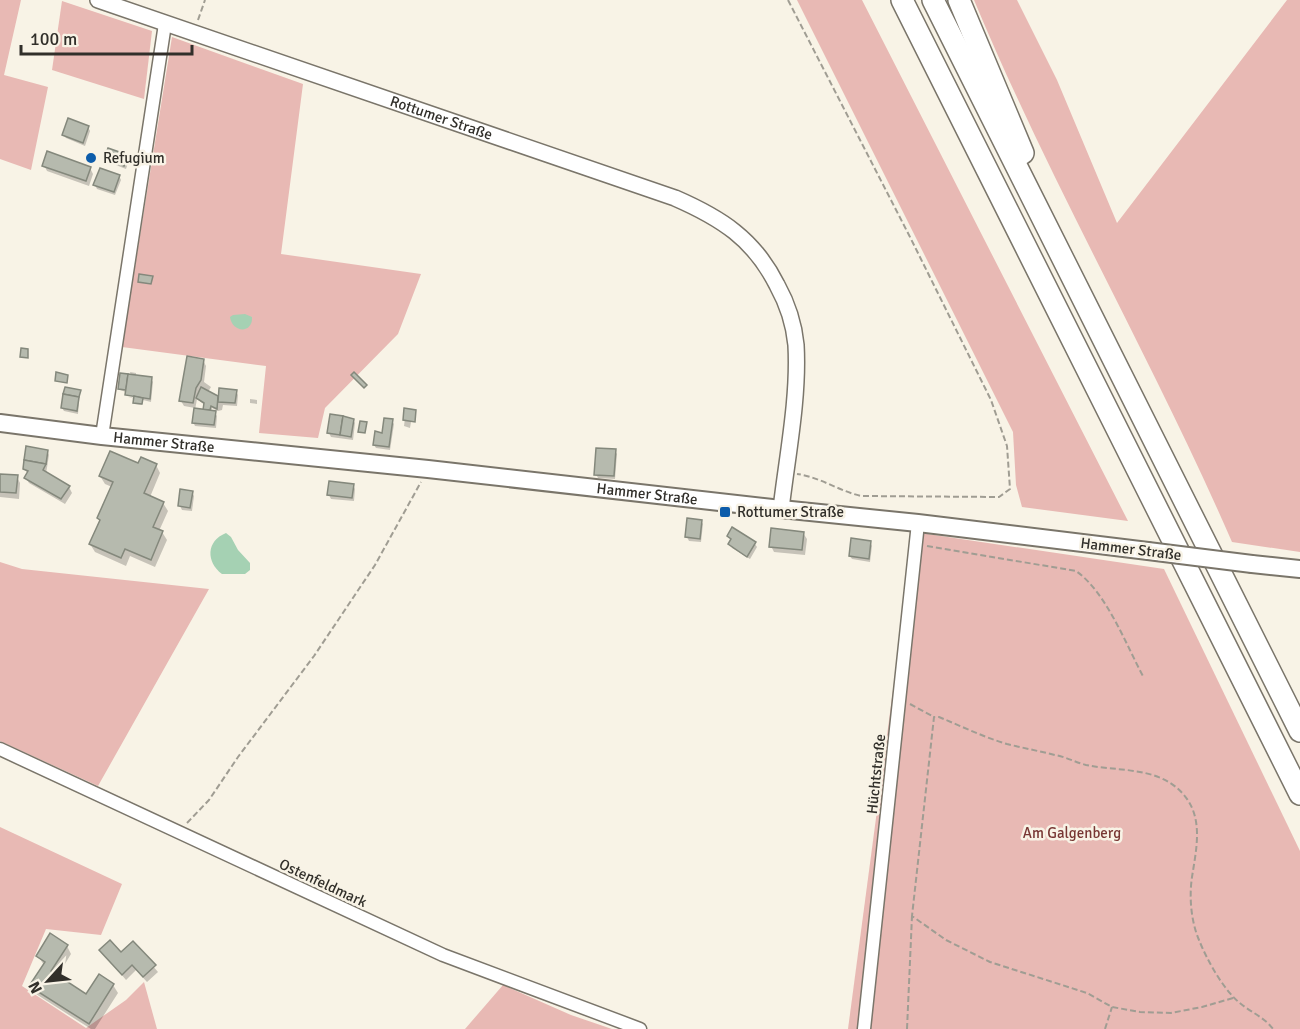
<svg xmlns="http://www.w3.org/2000/svg" width="1300" height="1029" viewBox="0 0 1300 1029" font-family="Signika,sans-serif">
  <rect width="100%" height="100%" fill="#f8f3e6"/>
  <g fill="#e8b9b4">
    <path d="M0 0H21L4 75 48 87 31 170 0 159Z"/>
    <path d="M797 0H862L1128 521 1022 507 1016 485 1013 432Z"/>
    <path d="M974 0H1017L1057 80 1117 223 1287 0H1300V552L1232 542C1152 358 1051 185 974 0Z"/>
    <path d="M62 1 152 31 144 99 52 70Z"/>
    <path d="M172 37 303 84 281 254 421 274 398 334 325 408 318 438 259 433 266 366 122 347Z"/>
    <path d="M914 532 1164 569 1300 851V1029H848Z"/>
    <path d="M0 562 22 569 209 589 98 786 0 741Z"/>
    <path d="M0 827 122 884 101 935 46 929 22 986 86 1028 126 1000 144 982 157 1029H0Z"/>
    <path d="M503 985 571 1015 612 1029H465Z"/>
  </g>
  <g fill="#a5d1b3">
    <path d="M245 314 252 317C253 334 232 333 230 317L233 315Z"/>
    <path d="M226 533 231 537 238 550 250 563V570L245 574H222C206 562 206 541 226 533Z"/>
  </g>
  <g fill="#0003" fill-rule="evenodd">
    <path d="M88 127 90 131 85 146 66 138 64 135Z"/>
    <path d="M127 156 129 160 126 169 108 162 106 159Z"/>
    <path d="M44 165 90 168 93 174 89 186 47 171Z"/>
    <path d="M119 176 121 180 115 195 97 189 95 185Z"/>
    <path d="M203 360 206 366 204 382 211 387 208 392 219 398 236 391 238 395 237 406 223 405 222 410 218 411 212 408 211 412 215 413 217 416 216 428 195 426 193 422 195 408 184 406 181 401ZM197 399 205 405 204 411 195 410Z"/>
    <path d="M130 372 136 373V377L151 379 153 382 151 402 143 400 142 405 135 404V399L128 397 135 398V395L120 390 131 376Z"/>
    <path d="M80 391 78 414 64 411 62 408Z"/>
    <path d="M250 399 257 400V404L250 403Z"/>
    <path d="M406 410 416 412 415 422H411L410 428 404 426Z"/>
    <path d="M353 420 355 423 353 440 331 437 329 433Z"/>
    <path d="M392 421 394 424 390 450 376 448 374 445Z"/>
    <path d="M47 451 49 455 46 474 69 487 72 493 65 504 29 483 26 478 28 474 24 468Z"/>
    <path d="M615 451 617 454 615 479 598 478 596 474Z"/>
    <path d="M138 465H156L160 473 150 497 163 503 168 511 159 531 162 532 167 540 155 567 130 556 126 566 95 552 90 544 100 522 98 518 112 487 105 484 100 476Z"/>
    <path d="M0 476 17 477 20 483 19 499 0 497Z"/>
    <path d="M353 485 355 489 354 501 331 499 329 495Z"/>
    <path d="M192 492 194 496 192 511 182 510 180 506Z"/>
    <path d="M701 521 703 524 701 542 689 541 687 537Z"/>
    <path d="M733 529 755 544 757 547 750 559 732 548 730 544 732 540 729 536Z"/>
    <path d="M803 533 807 539 805 555 774 552 771 546Z"/>
    <path d="M870 542 872 546 870 562 852 559 850 556Z"/>
    <path d="M133 943 158 972 147 982 136 970 126 980 101 950 121 955Z"/>
    <path d="M67 946 71 954 57 977 87 996 113 985 118 993 95 1029H91L36 994 31 986 44 965 38 956Z"/>
  </g>
  <g fill="#b6baae" stroke="#84887c" stroke-width="1.5">
    <path d="M68 118 89 126 83 143 62 135Z"/>
    <path d="M108 148 128 155 124 166 104 159Z"/>
    <path d="M47 151 91 167 86 181 42 166Z"/>
    <path d="M100 168 120 175 114 192 93 185Z"/>
    <path d="M139 274 153 276 151 284 138 282Z"/>
    <path d="M21 348 28 349V358L20 357Z"/>
    <path d="M187 356 204 359 201 380 196 388 193 403 179 401Z"/>
    <path d="M56 372 68 375 67 383 55 381Z"/>
    <path d="M354 372 367 385 364 388 351 375Z"/>
    <path d="M120 373 128 374 126 390 118 389Z"/>
    <path d="M128 374 152 377 150 399 125 395Z"/>
    <path d="M65 387 81 390 79 397 63 394Z"/>
    <path d="M201 387 218 396 217 409 211 406 210 410H203L204 403 196 398Z"/>
    <path d="M219 388 237 390 235 403 218 402Z"/>
    <path d="M63 394 79 397 77 411 61 408Z"/>
    <path d="M134 396 143 398 142 404 133 403Z"/>
    <path d="M194 408 216 411 214 425 192 423Z"/>
    <path d="M404 408 416 410 415 422 403 420Z"/>
    <path d="M330 414 343 416 340 435 327 433Z"/>
    <path d="M343 416 354 419 351 437 340 435Z"/>
    <path d="M384 418 393 419 389 447 373 445 375 431 382 433Z"/>
    <path d="M360 421 367 422 365 433 358 432Z"/>
    <path d="M26 446 48 450 46 464 24 460Z"/>
    <path d="M596 448 616 449 614 476 594 475Z"/>
    <path d="M110 451 138 463 141 457 157 464 144 493 164 502 153 527 163 531 151 560 125 549 121 558 89 544 100 520 97 518 113 482 99 476Z"/>
    <path d="M24 460 46 464 43 470 70 486 61 499 24 478 28 471 23 469Z"/>
    <path d="M0 474 18 475 16 493 0 492Z"/>
    <path d="M329 481 354 484 352 498 327 495Z"/>
    <path d="M180 489 193 491 190 508 178 506Z"/>
    <path d="M687 518 702 520 700 539 685 537Z"/>
    <path d="M732 527 756 542 747 557 728 544 731 539 727 536Z"/>
    <path d="M771 528 804 532 802 550 769 547Z"/>
    <path d="M851 538 871 541 869 559 849 556Z"/>
    <path d="M50 933 68 945 51 971 86 994 99 974 114 984 89 1024 29 986 45 962 36 956Z"/>
    <path d="M110 940 121 952 133 941 156 965 143 977 132 965 122 975 99 950Z"/>
  </g>
  <g fill="none" stroke-linecap="round" stroke-linejoin="round">
    <g stroke="#7a756a" stroke-width="15">
      <g id="minor">
        <path d="M102 436 165 24"/>
        <path d="M0 749 443 955 640 1029"/>
        <path d="M864 1029 918 523"/>
      </g>
    </g>
    <g stroke="#7a756a" stroke-width="18">
      <g id="tertiary">
        <path id="s1" d="M98 0 675 198C721 218 754 239 777 285 787 303 794 324 796 345 799 398 787 457 781 509"/>
      </g>
    </g>
    <g stroke="#7a756a" stroke-width="20">
      <g id="secondary">
        <path id="s2" d="M0 423 102 436 428 469 781 509 918 523 1148 551"/>
        <path d="M1252 564 1300 569"/>
      </g>
    </g>
    <g stroke="#7a756a" stroke-width="24">
      <g id="motorway">
        <path d="M902 0 1300 794"/>
        <path d="M933 0 1300 731"/>
        <path d="M959 0 1023 153"/>
      </g>
    </g>
    <g stroke="#a09d93" stroke-width="2" stroke-dasharray="6 3" stroke-linecap="butt">
      <path d="M788 0 911 239 991 400 1007 446 1010 489 999 497 861 496C839 491 820 477 797 474"/>
      <path d="M198 20 205 0"/>
      <path d="M927 546 1076 571C1107 593 1126 645 1144 678"/>
      <path d="M910 704 934 717"/>
      <path d="M187 823 209 800 238 757 314 656 375 565 421 482"/>
      <path d="M1233 998 1202 1007 1171 1013 1140 1012 1112 1007 1087 993 990 962 946 940 912 916 934 717H939C961 726 983 737 1007 744 1023 748 1039 751 1055 755 1066 757 1075 762 1086 765 1115 771 1153 767 1177 788 1205 812 1197 845 1192 877 1189 897 1191 921 1199 940 1207 960 1224 991 1241 1004 1251 1012 1265 1018 1273 1029"/>
      <path d="M907 1029 912 916"/>
      <path d="M1105 1029 1112 1007"/>
    </g>
    <use href="#minor" stroke="#fff" stroke-width="12"/>
    <use href="#tertiary" stroke="#fff" stroke-width="15"/>
    <use href="#secondary" stroke="#fff" stroke-width="16"/>
    <use href="#motorway" stroke="#fff" stroke-width="21"/>
    <g stroke="#7a756a" stroke-width="20" stroke-linecap="butt">
      <path id="secondary-bridge" d="M1148 551 1252 564"/>
    </g>
    <use href="#secondary-bridge" stroke="#fff" stroke-width="16"/>
  </g>
  <g fill="#0d5caa" stroke="#f8f3e6" stroke-width="2">
    <circle cx="91" cy="158" r="6"/>
    <rect x="719" y="506" width="12" height="12" rx="3"/>
  </g>
  <g text-anchor="middle" dominant-baseline="central" stroke-width="5" stroke-linejoin="round" paint-order="stroke">
    <g font-size="15" fill="#312f2a" stroke="#f8f3e6">
      <text stroke="none"><textPath href="#s1" startOffset="363">Rottumer Straße</textPath></text>
      <text stroke="none"><textPath href="#s2" startOffset="165">Hammer Straße</textPath></text>
      <text stroke="none"><textPath href="#s2" startOffset="651">Hammer Straße</textPath></text>
      <text transform="translate(1131 549) rotate(7)">Hammer Straße</text>
      <text transform="translate(876 774) rotate(-84)">Hüchtstraße</text>
      <text transform="translate(323 883) rotate(25)">Ostenfeldmark</text>
    </g>
    <g font-size="15" fill="#312f2a" stroke="#f8f3e6" text-anchor="start">
      <text x="103" y="158">Refugium</text>
      <text x="737" y="512">Rottumer Straße</text>
    </g>
    <g font-size="15" fill="#783734" stroke="#f8f3e6">
      <text x="1072" y="833">Am Galgenberg</text>
    </g>
  </g>
  <g transform="translate(48 981) rotate(243)" stroke="#f8f3e6" stroke-width="4.5" paint-order="stroke">
  <path d="M0-4.5L10 22L0 15L-10 22Z" fill="#312f2a"/>
  <text y="-9" font-size="16" font-weight="bold" text-anchor="middle" fill="#312f2a">N</text>
  </g>
  <path d="M21 45v9h171v-9" fill="none" stroke="#312f2a" stroke-width="3"/>
  <text x="30" y="45" font-size="18" fill="#312f2a" stroke="#f8f3e6" stroke-width="4.5" paint-order="stroke">100 m</text>
</svg>
